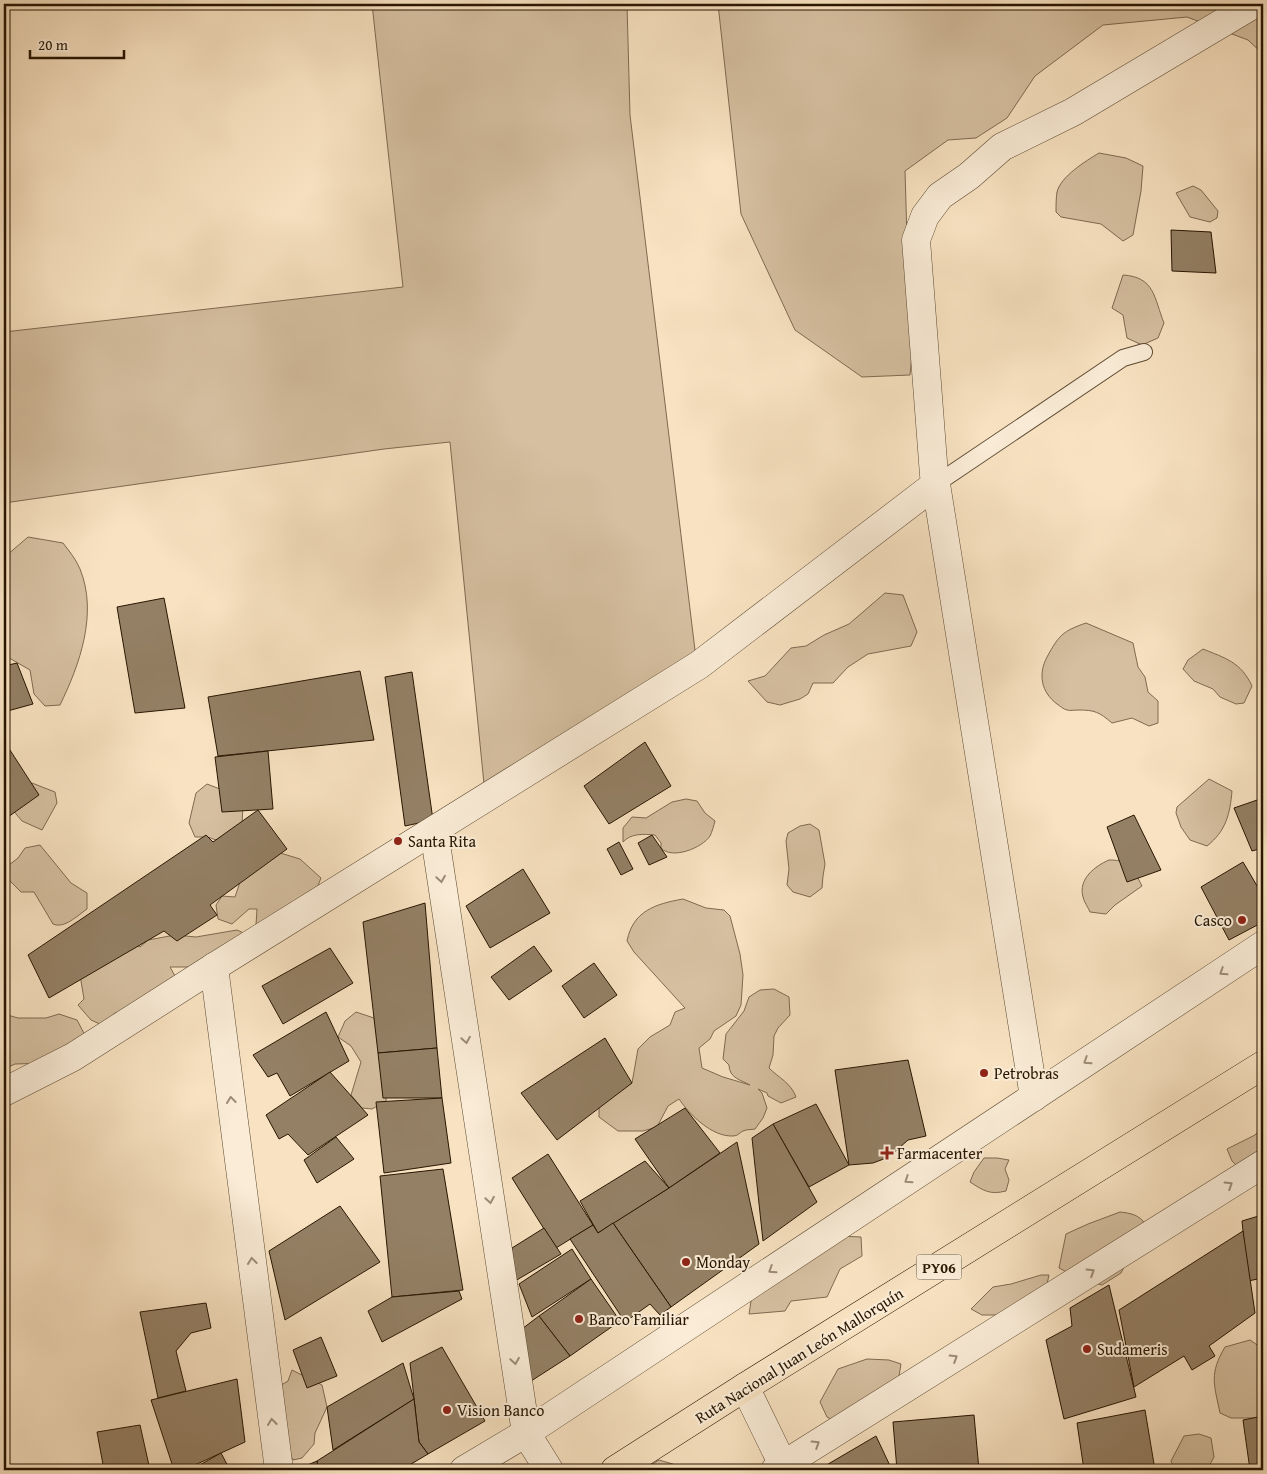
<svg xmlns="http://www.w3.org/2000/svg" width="1267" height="1474" viewBox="0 0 1267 1474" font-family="'Gentium Book Plus',serif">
  <rect width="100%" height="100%" fill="#f8e2c1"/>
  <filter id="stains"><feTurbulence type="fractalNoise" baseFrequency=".004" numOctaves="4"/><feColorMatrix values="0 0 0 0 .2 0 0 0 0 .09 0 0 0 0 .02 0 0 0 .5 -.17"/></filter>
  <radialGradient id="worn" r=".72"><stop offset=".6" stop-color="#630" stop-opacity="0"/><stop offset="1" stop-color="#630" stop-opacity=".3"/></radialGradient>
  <g fill="#d5bfa0" stroke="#7e6a50">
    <path d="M372 4H627L630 115 698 675 484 784 450 442 384 449 4 503V332L403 287Z"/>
    <path d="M718 4H1263V54L1248 40 1187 17 1103 25 1035 76 1007 118 976 138 948 140 905 171 907 239 915 322 910 375 862 377 795 330 741 214Z"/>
    <path d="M1099 153 1126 158 1143 166 1141 191 1133 235 1123 241 1101 224 1061 217 1056 212C1056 206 1056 198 1057 192 1061 176 1086 161 1099 153Z"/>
    <path d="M1193 186 1201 190 1218 211 1217 218 1210 222 1190 217 1176 193Z"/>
    <path d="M1123 275C1155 277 1154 298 1164 323L1158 338 1142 345 1127 338 1123 315 1112 308Z"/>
    <path d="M28 537 63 543C69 551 76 559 80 569 98 613 80 664 60 705L45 706 34 694 30 670 4 655V554L7 555Z"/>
    <path d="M885 593 903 595 917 632 911 646 868 654 848 667 833 683H813L808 694 800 699 780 705 767 702 748 681 765 676 791 648 806 646 824 635 849 624Z"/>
    <path d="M1086 623 1133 643 1138 667 1145 677 1148 692 1158 701V723L1149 726 1132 718 1112 723C1099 712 1095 710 1078 710 1074 710 1070 711 1067 710 1063 709 1060 706 1057 704 1041 692 1038 674 1047 657 1059 635 1063 631 1086 623Z"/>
    <path d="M1203 649C1225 658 1241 662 1252 686L1244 703 1236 704 1220 697 1213 689 1194 681 1183 669 1188 660Z"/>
    <path d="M1209 779 1232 791C1230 814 1226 831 1207 846L1190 840 1181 827 1176 813 1177 807Z"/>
    <path d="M32 783 55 792 57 803 42 830 22 821 12 809 17 790Z"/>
    <path d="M207 784 233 794 243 802 242 827 226 844 208 837H195L189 823 196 793Z"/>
    <path d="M686 799 697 801 705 813 715 821C714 825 712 832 710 836 702 848 672 860 661 848V843L655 835C644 834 631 833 623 842V828L632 817 646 818 672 802Z"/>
    <path d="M810 824 819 830 825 864 823 876 822 888 810 897 793 892 787 885 789 869 786 841 788 833 800 826Z"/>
    <path d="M40 845 71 883 87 893V909C77 916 64 929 53 924L34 892H21L9 880 4 869 18 858 25 848Z"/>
    <path d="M277 852 300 859 321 878 313 898 256 925 257 909H249L232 924 218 919 216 905 222 896 235 897 240 882Z"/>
    <path d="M1109 860C1132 860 1133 869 1142 886L1115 905 1106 914 1090 912C1088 907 1084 902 1083 897 1078 879 1095 866 1109 860Z"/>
    <path d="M683 899 706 908 724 910 730 916 740 954 743 975 741 1005 736 1016 714 1031 710 1039 699 1048 702 1068 723 1077 750 1085C741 1080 729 1078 729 1065L723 1059 726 1034 744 1011 749 997 760 990 774 989 789 997 790 1015 778 1028 774 1036 773 1055 769 1068C779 1078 791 1083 796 1097L781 1103 768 1096 767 1093 758 1089 762 1093 767 1108 763 1118 755 1129C751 1130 747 1129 743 1131 739 1133 738 1136 733 1136 712 1137 690 1115 679 1099L668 1106 657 1127 643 1131H618L599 1117V1084L622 1088 632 1083 638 1049 650 1037 670 1025 675 1012 685 1008 634 952 627 941C633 911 655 904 683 899Z"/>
    <path d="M237 930 248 935 202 967H170L175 976 135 1010 115 1013 102 1025 91 1020 78 1005 84 999 80 975 124 938 140 947 148 940 175 935 196 937Z"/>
    <path d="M356 1012 374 1018 387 1086 386 1101 372 1109 362 1108 351 1095 361 1062 351 1046 338 1037 345 1021Z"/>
    <path d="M4 1014 18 1018H46L59 1014 77 1020 87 1039 49 1063 15 1064 4 1069Z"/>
    <path d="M1263 1126V1161L1242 1171 1232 1161 1227 1149 1255 1135Z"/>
    <path d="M984 1158H997L1009 1160 1005 1169 1009 1180 1006 1191C990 1195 984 1191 970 1182L974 1172Z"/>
    <path d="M1120 1212C1130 1213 1140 1215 1145 1224L1121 1273 1102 1285 1080 1279 1059 1268 1066 1234 1088 1224Z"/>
    <path d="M838 1236 861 1237 862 1256 840 1269 827 1297 791 1301 785 1311 749 1314 754 1282Z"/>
    <path d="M1041 1275H1049L1043 1302 999 1315H982L971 1309 993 1287 1011 1284Z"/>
    <path d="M1250 1340 1263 1349V1418H1231L1220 1413C1214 1384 1209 1374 1225 1347Z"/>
    <path d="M867 1359 889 1360 901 1364 899 1376 845 1426 827 1417 820 1402 838 1369Z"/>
    <path d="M292 1370 322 1385 327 1407 315 1433 314 1444 302 1458 293 1460 287 1447 276 1388 288 1381Z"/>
    <path d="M1199 1434 1211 1438 1214 1457 1207 1470H1175L1171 1461 1184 1436Z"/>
    <path d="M659 1460 693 1470H643Z"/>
  </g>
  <g fill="#948065" stroke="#281601">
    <path d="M1171 230 1211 232 1216 273 1172 271Z"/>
    <path d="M164 598 185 708 135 713 117 607Z"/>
    <path d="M17 663 33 704 4 712V666Z"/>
    <path d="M360 671 374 740 218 756 208 697Z"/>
    <path d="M412 672 433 820 405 826 385 677Z"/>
    <path d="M645 742 671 786 609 824 584 786Z"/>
    <path d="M8 747 39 795 8 817 4 811V750Z"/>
    <path d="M268 751 273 809 222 812 215 757Z"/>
    <path d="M1263 798V848L1252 851 1234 808Z"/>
    <path d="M258 810 287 849 210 905 217 915 177 941 164 931 49 998 28 955 206 835 213 842Z"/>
    <path d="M1134 815 1161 870 1127 882 1107 827Z"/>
    <path d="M652 835 667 857 649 865 638 843Z"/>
    <path d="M619 842 633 869 621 875 607 849Z"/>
    <path d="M1243 862 1263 896V922L1229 940 1201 887Z"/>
    <path d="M523 869 550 913 490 948 466 906Z"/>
    <path d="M425 903 437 1048 378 1053 363 922Z"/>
    <path d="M534 946 552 971 509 1000 491 977Z"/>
    <path d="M330 948 353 983 283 1024 262 986Z"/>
    <path d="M594 963 617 995 584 1018 562 986Z"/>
    <path d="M326 1012 349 1061 290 1096 277 1073 268 1077 253 1055Z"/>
    <path d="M605 1038 632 1083 557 1140 521 1093Z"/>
    <path d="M437 1048 442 1098H383L378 1053Z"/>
    <path d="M908 1060 926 1136 908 1140 889 1157 873 1163 849 1165 835 1070Z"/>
    <path d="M330 1072 368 1115 308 1155 288 1134 279 1139 266 1115Z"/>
    <path d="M442 1098 451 1163 384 1173 376 1102Z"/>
    <path d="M816 1104 849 1165 809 1187 773 1124Z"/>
    <path d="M685 1108 720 1153 669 1188 635 1139Z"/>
    <path d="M773 1124 817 1202 763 1241 752 1138Z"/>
    <path d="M336 1137 354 1159 317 1183 304 1160Z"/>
    <path d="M737 1142 759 1244 671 1307 613 1223 669 1188Z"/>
    <path d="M548 1154 593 1225 556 1248 512 1178Z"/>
    <path d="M645 1161 669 1188 598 1233 580 1201Z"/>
    <path d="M443 1169 463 1290 392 1297 380 1176Z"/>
    <path d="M1263 1200V1278L1248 1281 1242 1221 1262 1215 1258 1203Z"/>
    <path d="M340 1206 380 1262 285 1320 269 1251Z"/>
    <path d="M613 1223 671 1307 660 1315 650 1304 625 1322 570 1239 593 1225 598 1233Z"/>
    <path d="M544 1228 561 1254 515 1281 512 1248Z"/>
    <path d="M1243 1231 1255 1313 1209 1346 1215 1356 1192 1370 1184 1356 1134 1387 1119 1310Z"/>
    <path d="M572 1249 591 1279 532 1317 519 1284Z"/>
    <path d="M591 1279 620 1321 570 1356 539 1316Z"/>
    <path d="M1109 1285 1136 1397 1064 1419 1046 1340 1072 1326 1070 1308Z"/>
    <path d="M459 1291 462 1299 382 1342 368 1311 392 1297Z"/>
    <path d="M206 1303 211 1328 191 1333 176 1351 186 1391 158 1398 140 1312Z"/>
    <path d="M539 1316 570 1356 528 1383 518 1332Z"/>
    <path d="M321 1337 337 1376 307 1388 293 1350Z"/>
    <path d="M442 1347 485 1421 428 1454 419 1442 410 1363Z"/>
    <path d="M403 1363 414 1399 333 1450 327 1407Z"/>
    <path d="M237 1379 245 1442 184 1470H174L151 1400Z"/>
    <path d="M414 1399 419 1442 428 1454 401 1470H318L317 1461Z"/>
    <path d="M1145 1410 1155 1470H1084L1077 1423Z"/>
    <path d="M974 1415 979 1470H897L893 1422Z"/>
    <path d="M1263 1416V1470H1250L1243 1420Z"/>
    <path d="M140 1425 150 1470H104L97 1432Z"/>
    <path d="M876 1436 892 1470H818Z"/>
    <path d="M221 1453 230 1470H191Z"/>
    <path d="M317 1461 318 1470H296Z"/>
  </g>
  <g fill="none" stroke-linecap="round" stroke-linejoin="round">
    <g stroke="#5c4931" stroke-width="18">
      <path id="service" d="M936 484 1123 358 1144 352"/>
    </g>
    <g stroke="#5c4931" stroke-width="29">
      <g id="minor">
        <path d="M936 484 1034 1097"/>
        <path d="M434 831 526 1433 549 1470"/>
        <path d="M214 967 279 1470"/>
        <path d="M4 1092 73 1057 214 967 699 665 936 484 934 475 916 240 925 216 940 196 969 176 1002 147 1073 112 1254 4"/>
        <path d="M745 1387 783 1465 784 1470"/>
        <path d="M464 1470 526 1433 1263 945"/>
        <path d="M775 1470 1263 1164"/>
      </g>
    </g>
    <g stroke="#281601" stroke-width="29">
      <path id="trunk" d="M615 1470 745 1387 1263 1065"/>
    </g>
    <use href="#service" stroke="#faecd7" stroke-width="16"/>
    <use href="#minor" stroke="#faecd7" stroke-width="28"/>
    <use href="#trunk" stroke="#f8e2c1" stroke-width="28"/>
  </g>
  <defs><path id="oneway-chevron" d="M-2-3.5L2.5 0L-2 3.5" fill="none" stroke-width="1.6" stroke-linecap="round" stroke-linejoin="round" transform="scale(1.25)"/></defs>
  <g stroke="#9c8c77">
    <use href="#oneway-chevron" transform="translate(441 879) rotate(81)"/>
    <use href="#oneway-chevron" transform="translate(1223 972) rotate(147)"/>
    <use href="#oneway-chevron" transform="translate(466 1040) rotate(81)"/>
    <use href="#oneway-chevron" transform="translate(1087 1061) rotate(147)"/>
    <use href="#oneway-chevron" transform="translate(231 1100) rotate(-97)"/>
    <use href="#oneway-chevron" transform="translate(908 1180) rotate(146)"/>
    <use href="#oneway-chevron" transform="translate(1229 1185) rotate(-32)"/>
    <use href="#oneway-chevron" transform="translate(490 1200) rotate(81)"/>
    <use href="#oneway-chevron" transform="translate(252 1261) rotate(-97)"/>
    <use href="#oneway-chevron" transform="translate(772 1270) rotate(147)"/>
    <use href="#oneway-chevron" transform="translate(1091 1272) rotate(-32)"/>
    <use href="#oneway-chevron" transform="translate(954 1358) rotate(-32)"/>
    <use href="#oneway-chevron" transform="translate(515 1361) rotate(81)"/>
    <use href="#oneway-chevron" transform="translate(272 1422) rotate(-97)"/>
    <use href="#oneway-chevron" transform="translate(816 1444) rotate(-32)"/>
  </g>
  <g fill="#8f2418" stroke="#faecd7" stroke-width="2">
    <circle cx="398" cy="841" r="5"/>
    <circle cx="1242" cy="920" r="5"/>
    <circle cx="984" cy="1073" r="5"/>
    <path d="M884.5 1145.5h5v5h5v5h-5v5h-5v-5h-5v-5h5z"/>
    <circle cx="686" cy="1262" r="5"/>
    <circle cx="579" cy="1319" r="5"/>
    <circle cx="1087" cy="1349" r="5"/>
    <circle cx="447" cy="1410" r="5"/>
  </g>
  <g text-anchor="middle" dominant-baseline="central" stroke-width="4" stroke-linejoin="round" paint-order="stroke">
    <rect fill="#faecd7" stroke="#675641" stroke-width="1" x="916.5" y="1254.5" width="45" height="25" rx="4"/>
    <g font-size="15" font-weight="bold" fill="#281601">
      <text x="939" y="1267">PY06</text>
    </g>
    <g font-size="16" fill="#281601" stroke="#faecd7" text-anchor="start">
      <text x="408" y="841">Santa Rita</text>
      <text x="1232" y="920" text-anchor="end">Casco</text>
      <text x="994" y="1073">Petrobras</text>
      <text x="897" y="1153">Farmacenter</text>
      <text x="696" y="1262">Monday</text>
      <text x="589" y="1319">Banco Familiar</text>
      <text x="1097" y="1349">Sudameris</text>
      <text x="457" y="1410">Vision Banco</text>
    </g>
    <g font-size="16" fill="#281601" stroke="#faecd7">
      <text transform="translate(799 1355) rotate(-32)">Ruta Nacional Juan León Mallorquín</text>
    </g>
  </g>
  <rect width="1267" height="1474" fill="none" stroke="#f8e2c1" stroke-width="20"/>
  <rect x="5" y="5" width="1257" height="1464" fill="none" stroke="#281601" stroke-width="2.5"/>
  <rect x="10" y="10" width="1247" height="1454" fill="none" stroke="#281601"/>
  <path d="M30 50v8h94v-8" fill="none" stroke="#281601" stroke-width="2.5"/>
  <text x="38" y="50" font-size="15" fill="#281601" stroke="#faecd7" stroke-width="4" paint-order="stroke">20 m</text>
  <rect width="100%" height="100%" filter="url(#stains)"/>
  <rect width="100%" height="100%" fill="url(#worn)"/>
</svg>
